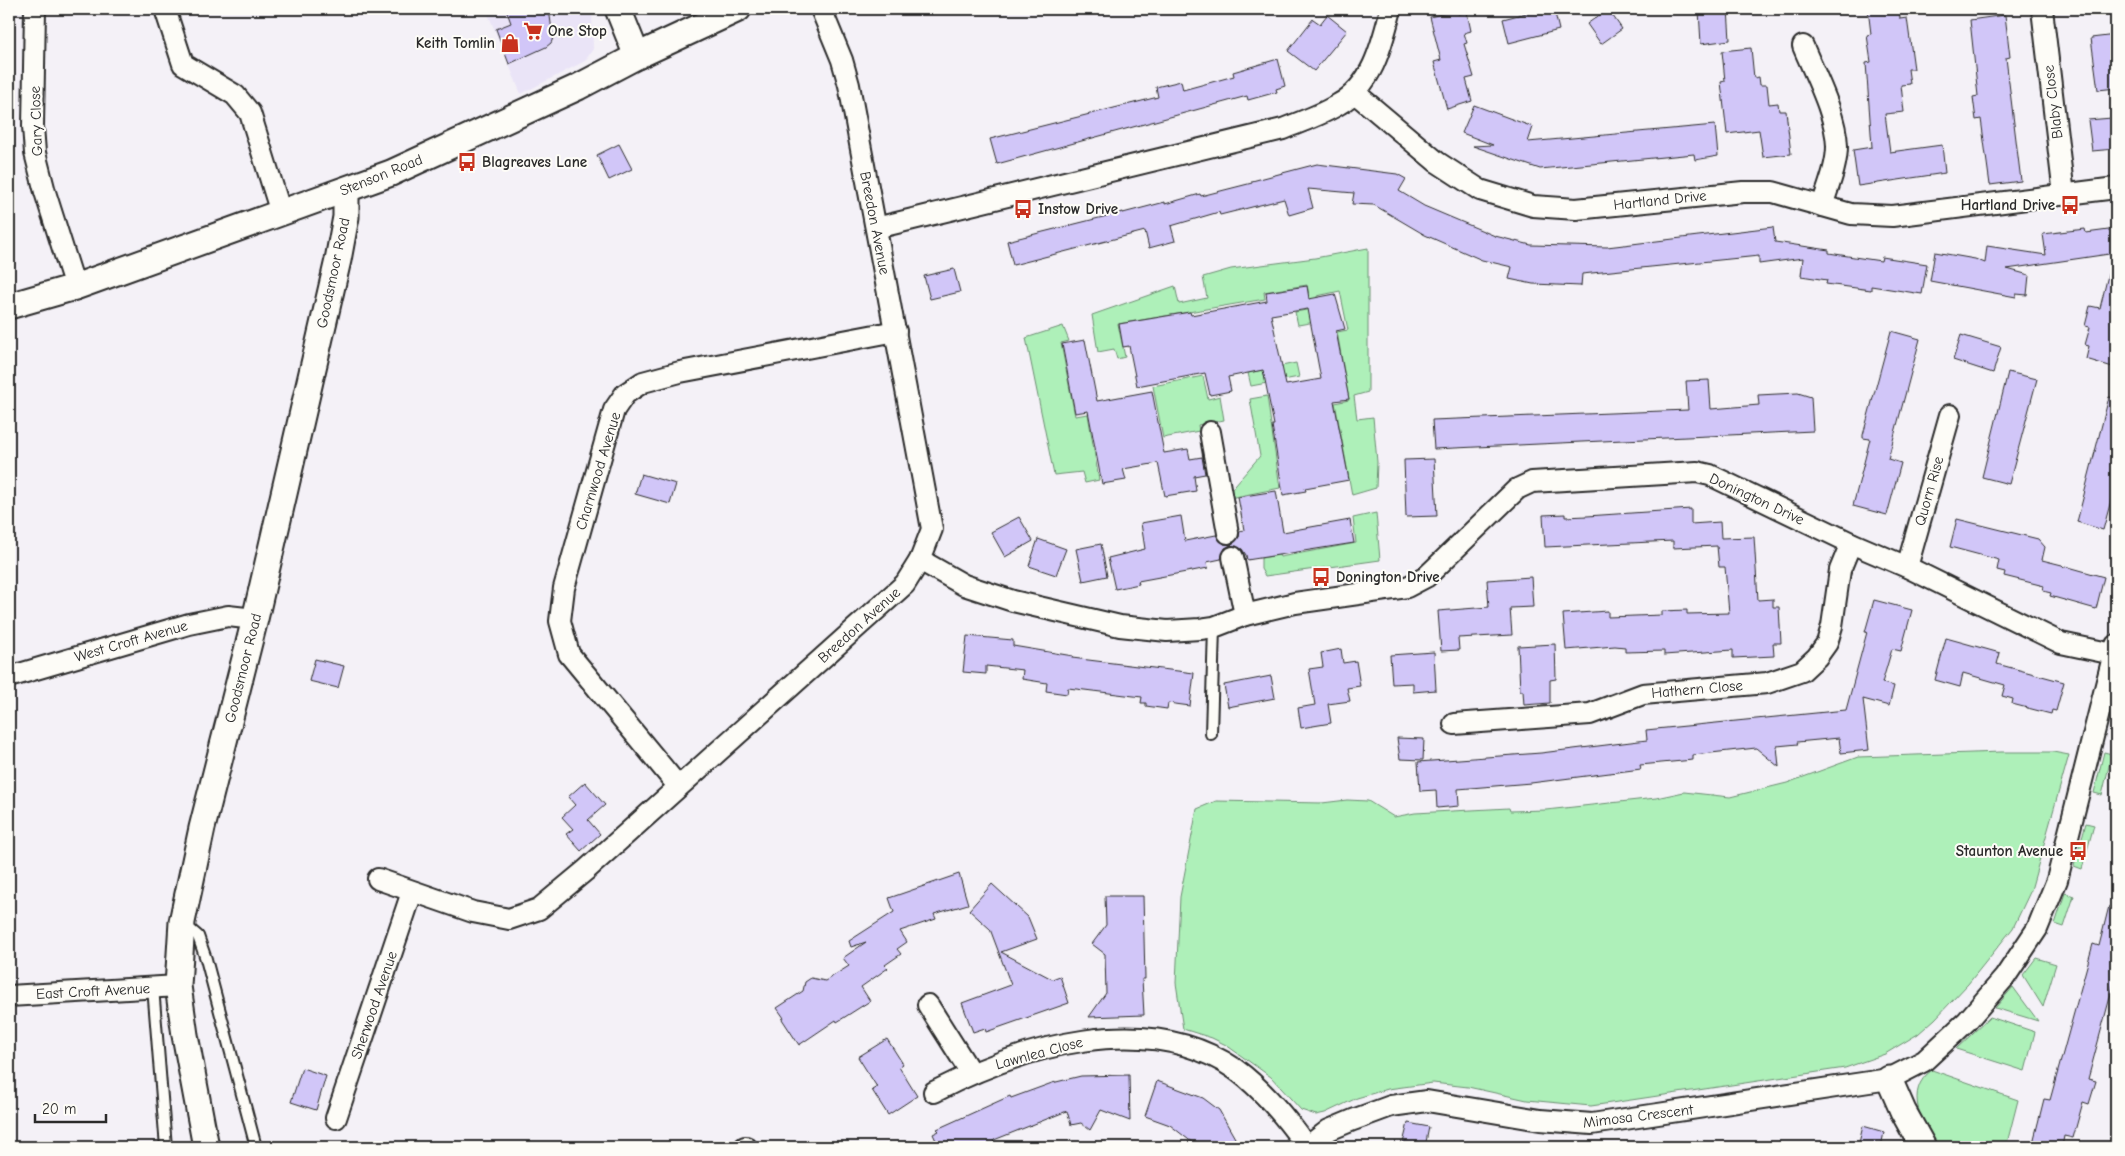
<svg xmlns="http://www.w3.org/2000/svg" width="2125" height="1156" viewBox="0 0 2125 1156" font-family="'Comic Neue',sans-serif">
  <rect width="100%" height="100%" fill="#f4f1f7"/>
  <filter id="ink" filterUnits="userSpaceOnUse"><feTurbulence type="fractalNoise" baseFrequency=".02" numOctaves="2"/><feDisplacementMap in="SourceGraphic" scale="10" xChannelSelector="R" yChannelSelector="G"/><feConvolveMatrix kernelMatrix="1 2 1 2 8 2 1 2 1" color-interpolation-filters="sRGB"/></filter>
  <g filter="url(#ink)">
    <path fill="#eae4f7" d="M486 9H592L593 49 585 61 521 94Z"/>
    <g fill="#aef0b9" stroke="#6c8e72">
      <path d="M1368 248V392L1354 396 1357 419 1373 417 1377 462 1376 488 1352 495 1335 403 1349 400 1337 332 1348 330 1340 291 1317 296 1321 321 1298 325 1295 312 1312 309 1307 285 1264 292 1265 299 1118 324 1125 357 1117 359 1114 349 1098 352 1092 315 1175 286 1179 304 1207 298 1203 277 1231 269 1315 258Z"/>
      <path d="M1063 326 1069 341 1061 343 1075 416 1088 414 1099 480 1085 483 1082 472 1054 475 1026 338Z"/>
      <path d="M1296 363 1299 377 1251 386 1248 373Z"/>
      <path d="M1203 376 1208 399 1220 396 1224 420 1198 425 1199 431 1163 438 1153 386Z"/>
      <path d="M1267 396 1280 488 1230 498 1229 492 1260 456 1250 399Z"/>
      <path d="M1376 513 1380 560 1265 576 1261 569V558L1279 555 1280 557 1356 543 1353 518Z"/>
      <path d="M2001 752H2053L2069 755 2031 890 2013 928 1968 984 1935 1019 1918 1034 1885 1054 1845 1068 1591 1106 1527 1100 1468 1087 1433 1083 1388 1089 1357 1098 1325 1113 1316 1115 1301 1110 1271 1077 1226 1045 1212 1038 1183 1029 1176 983 1180 897 1197 809 1216 801 1322 803 1347 800 1368 801 1394 817 1415 813 1509 808 1510 811 1546 810 1656 798 1684 792 1730 797 1787 783 1858 757Z"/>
      <path d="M2104 752 2112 754 2102 795 2094 793Z"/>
      <path d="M2086 823 2094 825 2082 869 2074 866Z"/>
      <path d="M2065 893 2074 896 2064 927 2055 924Z"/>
      <path d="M2036 958 2056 964 2043 1007 2023 975Z"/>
      <path d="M2013 987 2038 1021 1995 1008Z"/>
      <path d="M1990 1017 2035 1032 2025 1071 1956 1049Z"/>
      <path d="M1932 1070 2018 1100 2006 1147H1939C1922 1125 1903 1091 1932 1070Z"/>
    </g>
    <g fill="#d1c6f8" stroke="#2b2b2b" fill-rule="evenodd">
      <path d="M506 9H549L553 38 551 43 546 47 509 64 496 29 511 23Z"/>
      <path d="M1542 9H1554L1559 30 1509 43 1503 19Z"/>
      <path d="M1608 9 1622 29 1601 44 1587 24Z"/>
      <path d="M1728 9 1730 40 1701 44 1699 10Z"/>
      <path d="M1868 9H1899L1900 19 1907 18 1914 69H1908L1910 84 1901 85 1904 112 1885 114 1890 152 1942 145 1945 173 1858 186 1853 150 1872 147 1866 63 1871 62 1867 35 1871 34Z"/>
      <path d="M1457 10 1458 14 1467 12 1471 31 1464 33 1467 43 1464 44 1474 77 1466 79 1472 101 1447 109 1434 62 1441 60 1430 17Z"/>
      <path d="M1327 15 1347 31 1314 71 1288 51 1313 19 1320 24Z"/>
      <path d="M2005 15 2010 57 2006 58 2021 181 1990 185 1981 119 1976 120 1973 97 1978 96 1970 20Z"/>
      <path d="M2116 35V88L2098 90 2091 38Z"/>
      <path d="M1751 48 1754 78 1759 77 1760 85H1767L1769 104 1778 103 1779 111H1786L1791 154 1763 157 1759 130 1727 134 1721 82 1725 81 1722 51Z"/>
      <path d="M1278 59 1285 86 1276 89 1277 92 1248 100 1247 96 997 164 990 139 1158 97 1156 87 1181 81 1183 90 1234 76 1233 72Z"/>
      <path d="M1474 105 1533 127 1528 142 1715 125 1718 156 1695 160 1694 154 1540 169 1473 146 1493 145 1462 133Z"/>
      <path d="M2112 118 2115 149 2092 151 2088 120Z"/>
      <path d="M619 144 632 169 609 180 597 155Z"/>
      <path d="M1317 164 1397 174 1406 179 1399 191 1424 206 1495 236 1531 245 1607 247 1773 227 1775 242 1829 250V253L1854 257 1881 261 1882 257 1927 264 1922 294 1871 286V290L1826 284 1827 280 1801 276 1803 258 1759 264V256L1582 274 1581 286 1533 284 1509 279 1512 267 1482 260 1425 235 1374 205 1352 204 1354 193 1308 189 1313 208 1289 215 1284 199 1220 215 1219 212 1171 226 1175 241 1149 248 1145 231 1013 265 1007 241 1123 212V213L1165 202V204L1200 194 1201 196 1252 183V181Z"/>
      <path d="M2085 229 2086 233 2116 229V253L2007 269 2029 275 2027 295 2016 294V297L1930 281 1935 252 1975 259 1985 263 1987 246 2046 255 2043 234Z"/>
      <path d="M954 269 960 292 930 299 924 276Z"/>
      <path d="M2109 271 2116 272V368L2086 359 2089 346 2085 345 2090 327 2085 326 2090 306 2100 308Z"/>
      <path d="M1307 286 1309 299 1335 294 1345 329 1336 331 1349 399 1334 401 1349 480 1305 488 1306 491 1283 495 1272 425H1274L1263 370 1228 377 1231 391 1210 395 1205 373 1137 386 1129 346 1123 347 1119 324 1190 312 1191 315 1267 301 1266 292ZM1308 309 1321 379 1286 385 1271 315Z"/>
      <path d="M1891 331 1920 339 1888 459 1901 463 1887 515 1853 506 1870 439 1863 438V435Z"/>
      <path d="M1961 335 2001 347 1993 373 1953 360Z"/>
      <path d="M1085 340 1097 401 1152 391 1164 453 1188 449 1190 459 1202 457 1205 474 1194 476 1196 491 1165 496 1158 463 1123 469 1126 480 1102 484 1088 411 1075 413 1062 344Z"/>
      <path d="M2008 372 2037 379 2009 484 1982 477Z"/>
      <path d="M1709 380 1711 409 1759 405 1758 395 1798 393 1811 397 1813 431 1434 449 1432 420 1688 410 1686 381Z"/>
      <path d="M2109 397 2116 398V482L2103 530 2077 522Z"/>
      <path d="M1434 459 1437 516 1406 517 1404 460Z"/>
      <path d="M641 474 676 484 670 504 635 494Z"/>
      <path d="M1276 491 1283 532 1350 520 1354 543 1247 560 1246 555 1242 549 1231 545 1225 548 1221 559 1207 562 1208 568 1138 581 1139 584 1115 589 1108 558 1145 549 1141 523 1181 516 1185 541 1216 535 1224 544 1231 545 1239 537 1240 531 1244 530 1238 497Z"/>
      <path d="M1691 509V524L1720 522 1721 538 1754 537 1758 600 1773 599V607H1779L1781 643H1773L1774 656 1733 658V650L1664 655V651L1625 652V647L1615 646 1566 650 1563 614 1608 611V617L1662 615V611L1687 610V614L1729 613 1725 567H1719L1717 546 1673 548V541L1545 547 1543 515 1565 514V517L1587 516Z"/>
      <path d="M1019 517 1033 541 1005 557 991 532Z"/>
      <path d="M1957 519 2038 539 2045 547 2042 560 2062 565 2065 568V566L2104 577 2096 609 2050 596 2051 593 2043 591 2044 586 2004 576 2005 572 1997 570 1999 560 1950 547Z"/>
      <path d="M1038 539 1066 549 1056 575 1029 566Z"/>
      <path d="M1101 544 1107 576 1083 581 1076 549Z"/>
      <path d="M1531 577 1533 607 1510 608 1512 635 1458 638 1459 650 1441 651 1438 611 1489 607 1487 580Z"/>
      <path d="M1874 600 1912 610 1901 651 1892 649 1882 683 1894 686 1889 706 1863 699 1869 750 1841 753 1839 738 1797 742 1798 744 1777 746 1779 767 1756 748 1693 755V760L1640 765 1641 769 1531 783 1458 789 1459 806 1437 808 1436 790 1420 791 1418 762 1541 753 1647 740 1646 730 1846 710 1867 632H1865Z"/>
      <path d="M967 636 1013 640V646L1073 656 1072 658 1194 673 1190 706 1168 703 1167 709 1146 706V703H1141L1142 697 1068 688 1067 694 1046 691 1047 683 1022 679 1023 670 986 666V674L963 672Z"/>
      <path d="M1946 638 2000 653 1997 664 2064 682 2056 711 2052 710 2051 714 2012 704 2013 699 2002 696 2005 685 1963 673 1960 687 1935 680Z"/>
      <path d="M1555 644 1556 679 1550 680V703L1524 705 1523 691H1520L1518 646Z"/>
      <path d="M1341 649 1343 663 1356 661 1360 686 1347 688 1350 701 1328 704 1331 723 1301 728 1298 708 1315 705 1309 669 1323 667 1321 653Z"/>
      <path d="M1434 652 1436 690 1413 692V683L1392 684 1390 655Z"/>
      <path d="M315 659 344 666 338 688 309 681Z"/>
      <path d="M1271 676 1275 698 1228 707 1224 685Z"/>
      <path d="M1397 738 1424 739 1423 760 1400 759Z"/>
      <path d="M585 782 605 805 588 820 600 834 581 851 566 834 573 829 562 817 575 805 568 797Z"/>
      <path d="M959 874 968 904 934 914 936 919 900 931 907 942 897 949 901 954 885 965 888 968 861 987 870 1001 837 1022 836 1020 799 1045 782 1019 784 1018 777 1008 803 991 805 982 811 978 825 981 849 966 843 958 866 942 851 947 849 941 894 912 889 898Z"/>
      <path d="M992 884 1028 917 1037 939 1001 952 1052 979 1060 976 1069 1003 986 1032 985 1028 973 1032 962 1003 1011 985 990 929 969 910Z"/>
      <path d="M1105 896H1143L1145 979H1142L1144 1015 1089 1017 1106 993 1105 954 1092 944 1106 925Z"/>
      <path d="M2109 906 2116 907V975L2088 1079 2096 1081 2089 1104 2083 1102 2073 1138 2064 1136 2062 1147H2032L2044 1099 2050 1100 2093 944 2099 946Z"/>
      <path d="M887 1039 903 1064 899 1067 917 1096 888 1115 872 1090 877 1087 858 1057Z"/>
      <path d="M302 1068 326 1076 316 1110 291 1102Z"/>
      <path d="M1129 1075 1130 1121 1101 1110 1090 1130 1081 1123 1071 1125 1067 1111 994 1140 992 1147H939L933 1134 939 1131 937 1129 1010 1096 1011 1098 1052 1083 1081 1076Z"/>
      <path d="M1157 1081 1203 1098 1219 1110 1240 1147H1198L1170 1125 1145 1116Z"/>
      <path d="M1408 1123 1429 1127 1425 1147 1403 1143Z"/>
      <path d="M1863 1126 1884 1132 1881 1147H1858Z"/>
    </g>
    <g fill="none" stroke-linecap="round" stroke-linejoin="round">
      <g stroke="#2b2b2b" stroke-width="14">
        <g id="service">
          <path d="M1211 734 1214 627"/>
          <path d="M185 925 198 936 206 959 256 1147"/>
          <path d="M153 987 166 1147"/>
        </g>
      </g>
      <g stroke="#2b2b2b" stroke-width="24">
        <g id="minor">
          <path d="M35 9 33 126 35 153 45 192 75 287"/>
          <path d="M165 9 183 64 235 95 250 113 281 213"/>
          <path d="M2042 9 2064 195"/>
          <path d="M1803 46C1815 75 1836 114 1837 146 1837 166 1828 187 1822 206"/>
          <path d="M1355 93 1437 162 1480 190 1533 206 1576 209 1743 192H1773L1851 214 1892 216 2116 188"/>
          <path d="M876 228 1283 129C1302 121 1322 115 1339 104 1373 85 1382 44 1391 9"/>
          <path d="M1210 432 1228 533"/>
          <path d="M1233 557 1245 615"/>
          <path d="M920 560 964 585 1013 601 1120 626 1167 631 1200 629 1214 627 1245 615 1295 603 1407 587 1426 577 1517 489 1532 482 1697 472 1710 475 1851 543 1907 567 2061 643 2113 654"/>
          <path d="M1907 567 1950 415"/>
          <path d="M9 677 189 624 228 616 255 619"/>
          <path d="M1454 724 1590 714 1643 694 1767 683 1802 671 1817 657 1827 643 1832 626 1840 570 1851 543"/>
          <path d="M678 786 569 654 560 621 564 588 614 410 625 394 643 382 680 372 896 331"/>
          <path d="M378 879 473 912 509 919 539 909 586 870 905 584 920 560 932 529 849 85 842 60 821 9"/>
          <path d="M9 996 178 986"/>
          <path d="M928 1005 971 1073"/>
          <path d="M934 1092C1021 1047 1146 1008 1235 1069 1263 1089 1287 1119 1307 1147"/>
          <path d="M336 1118 412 892"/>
          <path d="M745 1147H746"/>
          <path d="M1307 1147 1329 1130 1353 1120 1391 1106 1427 1101 1540 1120 1592 1124 1889 1079 1924 1061 1967 1021 2005 977 2037 929 2057 880 2116 645"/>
        </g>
      </g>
      <g stroke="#2b2b2b" stroke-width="29">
        <g id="tertiary">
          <path d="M618 9 637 56"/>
          <path d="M9 306 75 287 391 173 578 87 637 56 738 9"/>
          <path d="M1889 1079 1903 1111 1923 1147"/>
          <path d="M206 1147 185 1035 178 986 182 922 202 828 255 619 338 260 346 217V190"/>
        </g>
      </g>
      <use href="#service" stroke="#fdfcf7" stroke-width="10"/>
      <use href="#minor" stroke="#fdfcf7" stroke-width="20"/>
      <use href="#tertiary" stroke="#fdfcf7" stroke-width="25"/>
    </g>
  </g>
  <defs>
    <g id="supermarket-bare" transform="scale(1.5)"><path d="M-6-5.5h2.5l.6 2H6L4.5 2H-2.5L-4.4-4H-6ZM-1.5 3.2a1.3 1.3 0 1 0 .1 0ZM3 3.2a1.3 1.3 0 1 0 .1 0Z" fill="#c8321e" stroke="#fdfcf7" stroke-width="2.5" paint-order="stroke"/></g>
    <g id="shop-bare" transform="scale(1.5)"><path d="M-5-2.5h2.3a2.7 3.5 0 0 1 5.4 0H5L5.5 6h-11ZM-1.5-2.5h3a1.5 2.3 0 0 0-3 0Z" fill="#c8321e" stroke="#fdfcf7" stroke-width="2.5" paint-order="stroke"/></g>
    <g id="bus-bare" transform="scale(1.5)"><path d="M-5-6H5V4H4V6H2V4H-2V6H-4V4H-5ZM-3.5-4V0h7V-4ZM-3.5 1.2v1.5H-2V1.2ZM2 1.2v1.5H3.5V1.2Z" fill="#c8321e" stroke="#fdfcf7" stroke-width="2.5" paint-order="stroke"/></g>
  </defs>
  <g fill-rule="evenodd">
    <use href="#supermarket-bare" x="533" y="31"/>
    <use href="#shop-bare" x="510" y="43"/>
    <use href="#bus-bare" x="467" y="162"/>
    <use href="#bus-bare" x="2070" y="205"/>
    <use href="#bus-bare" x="1023" y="209"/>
    <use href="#bus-bare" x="1321" y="577"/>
    <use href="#bus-bare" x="2078" y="851"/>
  </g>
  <g text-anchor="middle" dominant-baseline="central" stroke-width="4" stroke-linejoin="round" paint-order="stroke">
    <g font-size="15" font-weight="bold" fill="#2b2b2b" stroke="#fdfcf7" text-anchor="start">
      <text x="548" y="31">One Stop</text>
      <text x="495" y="43" text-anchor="end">Keith Tomlin</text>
      <text x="482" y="162">Blagreaves Lane</text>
      <text x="2055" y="205" text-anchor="end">Hartland Drive</text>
      <text x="1038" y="209">Instow Drive</text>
      <text x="1336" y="577">Donington Drive</text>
      <text x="2063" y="851" text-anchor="end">Staunton Avenue</text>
    </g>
    <g font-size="15" fill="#2b2b2b" stroke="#fdfcf7">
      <text transform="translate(2053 102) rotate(-97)">Blaby Close</text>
      <text transform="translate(36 121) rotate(-92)">Gary Close</text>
      <text transform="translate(381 175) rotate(-22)">Stenson Road</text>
      <text transform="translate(1660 200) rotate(-6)">Hartland Drive</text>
      <text transform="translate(875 223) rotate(79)">Breedon Avenue</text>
      <text transform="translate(333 273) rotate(-78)">Goodsmoor Road</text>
      <text transform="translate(598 471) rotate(-73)">Charnwood Avenue</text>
      <text transform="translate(1929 491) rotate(-74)">Quorn Rise</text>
      <text transform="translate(1757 499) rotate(25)">Donington Drive</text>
      <text transform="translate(859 625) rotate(-42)">Breedon Avenue</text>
      <text transform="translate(131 641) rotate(-16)">West Croft Avenue</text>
      <text transform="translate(243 668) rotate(-76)">Goodsmoor Road</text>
      <text transform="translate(1697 689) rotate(-5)">Hathern Close</text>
      <text transform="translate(93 991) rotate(-3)">East Croft Avenue</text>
      <text transform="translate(374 1005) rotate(-71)">Sherwood Avenue</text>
      <text transform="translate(1039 1053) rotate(-15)">Lawnlea Close</text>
      <text transform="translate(1638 1116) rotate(-7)">Mimosa Crescent</text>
    </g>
  </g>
  <rect width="2125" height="1156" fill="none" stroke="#fdfcf7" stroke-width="30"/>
  <rect x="15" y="15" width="2095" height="1126" fill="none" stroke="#2b2b2b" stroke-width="2" filter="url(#ink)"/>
  <path d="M35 1114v8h71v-8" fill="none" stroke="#2b2b2b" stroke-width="2.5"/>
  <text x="42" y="1114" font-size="15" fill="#2b2b2b" stroke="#fdfcf7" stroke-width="4" paint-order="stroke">20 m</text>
</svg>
